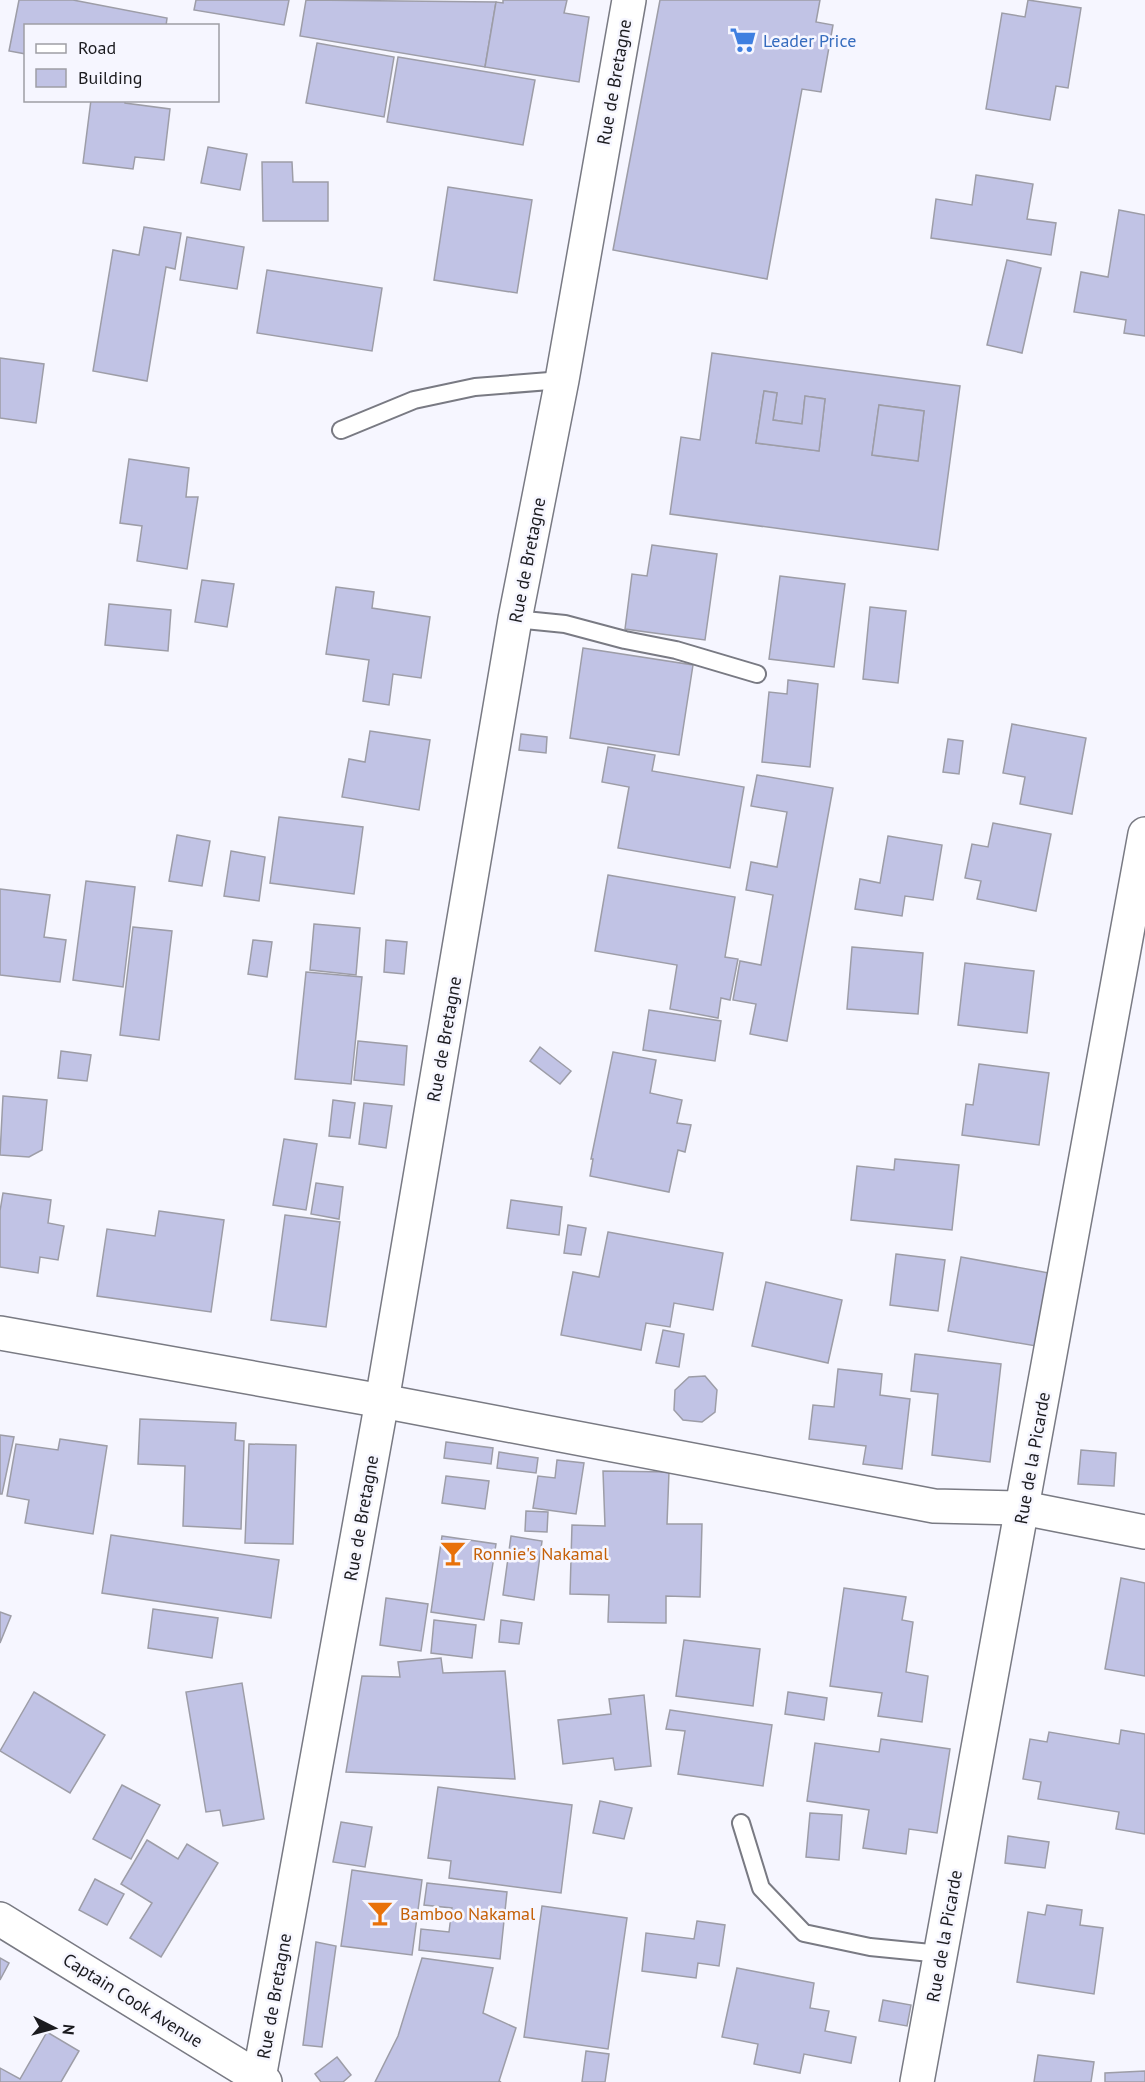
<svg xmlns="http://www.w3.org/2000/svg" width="1145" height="2082" viewBox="0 0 1145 2082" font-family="'PT Sans',sans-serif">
  <rect width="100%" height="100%" fill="#f6f6ff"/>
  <g fill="#c1c3e5" stroke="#9d9da7" stroke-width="1.5" fill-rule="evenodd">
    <path d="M19 0H73L167 18 166 26H26V54L9 51Z"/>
    <path d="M196 0H289L284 25 194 10Z"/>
    <path d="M306 0 496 2 485 67 300 36Z"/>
    <path d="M503 0H567L564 13 589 17 579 82 485 67 496 2 503 3Z"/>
    <path d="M660 0H820L816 22 833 25 821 92 802 89 767 279 613 250Z"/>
    <path d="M1028 0 1081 8 1068 88 1056 86 1050 120 986 109 1002 13 1025 17Z"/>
    <path d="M317 43 394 57 384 117 306 103Z"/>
    <path d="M398 57 535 80 523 145 387 122Z"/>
    <path d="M91 100H125V103L170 109 164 160 135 157 133 169 83 163Z"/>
    <path d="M208 147 247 154 240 190 201 183Z"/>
    <path d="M262 162H292L293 182H328V221H263Z"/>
    <path d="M976 175 1033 184 1027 219 1056 223 1051 255 931 238 936 199 972 205Z"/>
    <path d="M448 187 532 200 517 293 434 280Z"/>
    <path d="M1119 210 1145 215V336L1124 333 1126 320 1074 312 1081 272 1108 277Z"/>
    <path d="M144 227 181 233 175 269 166 267 147 381 93 371 113 250 139 255Z"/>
    <path d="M187 237 244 247 237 289 180 280Z"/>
    <path d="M1007 260 1041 268 1022 353 987 345Z"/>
    <path d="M267 270 382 288 372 351 257 333Z"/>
    <path d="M712 353 960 386 938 550 670 514 681 437 700 440ZM764 391 777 393 773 420 802 424 805 396 825 399 819 451 756 443ZM879 405 924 411 918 461 872 455Z"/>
    <path d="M0 358 44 364 36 423 0 418Z"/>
    <path d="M764 391 777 393 773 420 802 424 805 396 825 399 819 451 756 443Z"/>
    <path d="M879 405 924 411 918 461 872 455Z"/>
    <path d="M129 459 189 468 186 497H198L187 569 137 561 142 526 120 523Z"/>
    <path d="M652 545 717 554 705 640 625 629 632 574 647 576Z"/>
    <path d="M780 576 845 584 834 667 769 659Z"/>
    <path d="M202 580 234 584 227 627 195 622Z"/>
    <path d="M336 587 374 592 372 608 430 617 421 678 393 674 389 705 363 701 369 660 326 654Z"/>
    <path d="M109 604 171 610 168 651 105 645Z"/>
    <path d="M870 607 906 611 898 683 863 679Z"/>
    <path d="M583 648 693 665 679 755 570 738Z"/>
    <path d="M788 680 818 684 810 767 762 762 769 692 787 694Z"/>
    <path d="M1012 724 1086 738 1072 814 1020 804 1025 777 1003 773Z"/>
    <path d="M370 731 430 740 419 810 342 797 349 759 365 762Z"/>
    <path d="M521 734 547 737 546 753 519 750Z"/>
    <path d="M948 739 963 741 959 774 943 772Z"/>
    <path d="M608 747 655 755 652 771 744 787 730 868 618 848 629 787 602 782Z"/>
    <path d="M757 775 833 788 787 1041 750 1034 756 1004 733 1000 740 961 761 965 773 895 746 890 751 862 777 867 787 812 751 806Z"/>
    <path d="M279 817 363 827 354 894 270 883Z"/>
    <path d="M993 823 1051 834 1036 911 977 899 981 881 965 878 972 844 988 847Z"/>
    <path d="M177 835 210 841 202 886 169 881Z"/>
    <path d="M888 836 942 845 933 900 905 896 902 916 855 909 860 879 880 883Z"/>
    <path d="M231 851 265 857 259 901 224 896Z"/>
    <path d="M608 875 735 897 725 957 738 959 730 1000 721 998 718 1018 670 1009 677 965 595 951Z"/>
    <path d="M86 881 135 887 123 987 73 980Z"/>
    <path d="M0 889 50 895 44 937 66 940 60 982 0 975Z"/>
    <path d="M314 924 360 928 356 975 310 970Z"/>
    <path d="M133 927 172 931 159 1040 120 1035Z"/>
    <path d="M253 940 272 942 267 977 248 974Z"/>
    <path d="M386 940 407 942 404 974 384 972Z"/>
    <path d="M852 947 923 953 918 1014 847 1009Z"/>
    <path d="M965 963 1034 971 1027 1033 958 1025Z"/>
    <path d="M306 972 362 977 351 1084 295 1079Z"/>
    <path d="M649 1010 721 1021 715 1061 643 1050Z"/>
    <path d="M358 1041 407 1046 404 1085 354 1080Z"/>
    <path d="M540 1047 571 1071 560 1084 530 1061Z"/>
    <path d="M61 1051 91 1055 87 1081 58 1078Z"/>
    <path d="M613 1052 656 1060 650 1093 682 1100 677 1123 691 1125 685 1152 678 1150 669 1192 590 1176 593 1159H591Z"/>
    <path d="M979 1064 1049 1073 1039 1145 962 1135 966 1104 973 1105Z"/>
    <path d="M3 1096 47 1100 42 1150 29 1157 0 1155Z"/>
    <path d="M333 1100 355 1103 350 1138 329 1136Z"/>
    <path d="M364 1103 392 1106 386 1148 359 1144Z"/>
    <path d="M284 1139 317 1144 306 1210 273 1205Z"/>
    <path d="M895 1159 959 1165 952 1230 851 1220 857 1166 894 1170Z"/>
    <path d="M316 1183 343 1187 339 1219 311 1214Z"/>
    <path d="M3 1193 51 1200 48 1223 64 1226 58 1260 40 1257 38 1273 0 1267V1211Z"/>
    <path d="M511 1200 562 1207 559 1235 507 1228Z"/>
    <path d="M159 1211 224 1220 211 1312 97 1296 107 1229 155 1236Z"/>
    <path d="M285 1215 340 1222 326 1327 271 1320Z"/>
    <path d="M568 1225 586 1228 581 1255 564 1253Z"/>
    <path d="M608 1232 723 1253 713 1310 674 1303 670 1327 646 1323 641 1350 561 1335 573 1272 599 1277Z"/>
    <path d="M896 1254 945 1260 938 1311 890 1305Z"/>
    <path d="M961 1257 1049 1273 1036 1346 948 1331Z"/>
    <path d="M766 1282 842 1300 828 1363 752 1346Z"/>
    <path d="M663 1330 684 1334 679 1367 656 1363Z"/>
    <path d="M915 1354 1001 1364 990 1462 932 1455 938 1394 911 1391Z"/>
    <path d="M838 1369 882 1374 880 1395 910 1399 902 1469 863 1464 866 1446 809 1439 813 1405 834 1407Z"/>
    <path d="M705 1376 717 1390 715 1412 702 1422 683 1420 674 1410 675 1390 689 1377Z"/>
    <path d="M140 1419 236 1423 235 1440 244 1441 241 1529 183 1526 185 1466 138 1464Z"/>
    <path d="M0 1435 14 1437 2 1494H0Z"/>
    <path d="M60 1439 107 1446 93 1534 25 1523 29 1500 7 1496 16 1444 58 1450Z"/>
    <path d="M446 1442 493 1448 491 1464 444 1458Z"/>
    <path d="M249 1444 296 1445 293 1544 245 1543Z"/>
    <path d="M1081 1450 1116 1453 1114 1486 1078 1484Z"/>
    <path d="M499 1452 538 1458 536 1473 497 1468Z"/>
    <path d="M557 1460 584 1463 576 1514 533 1508 538 1476 555 1478Z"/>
    <path d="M603 1471 669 1472 667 1524H702L700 1597 666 1596V1623L608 1622 609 1595 570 1594 572 1525 605 1526Z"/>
    <path d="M446 1476 489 1481 485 1509 442 1503Z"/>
    <path d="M526 1511 548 1512 547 1532 525 1531Z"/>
    <path d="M111 1535 279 1560 271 1618 102 1593Z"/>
    <path d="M442 1536 496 1544 484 1620 431 1612Z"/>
    <path d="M511 1536 542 1541 534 1600 503 1595Z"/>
    <path d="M1121 1578 1145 1583V1676L1105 1669Z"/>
    <path d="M844 1588 906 1597 902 1620 913 1622 906 1672 928 1676 922 1722 878 1716 882 1693 830 1686Z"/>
    <path d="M386 1598 428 1604 421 1651 380 1645Z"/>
    <path d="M153 1609 218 1618 212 1658 148 1648Z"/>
    <path d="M0 1612 11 1616 0 1643Z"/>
    <path d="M434 1620 476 1625 472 1658 431 1653Z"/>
    <path d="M501 1620 522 1623 519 1644 499 1642Z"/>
    <path d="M684 1640 760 1649 753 1706 676 1696Z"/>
    <path d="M441 1658 443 1673 505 1671 515 1779 346 1772 362 1676 400 1677 398 1662Z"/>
    <path d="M242 1683 264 1819 223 1826 220 1810 206 1812 186 1692Z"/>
    <path d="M34 1692 105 1735 70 1793 0 1751Z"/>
    <path d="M788 1692 827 1698 824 1720 785 1714Z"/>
    <path d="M644 1695 651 1766 615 1770 613 1758 563 1764 558 1720 611 1714 609 1699Z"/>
    <path d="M670 1710 772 1725 763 1786 678 1774 685 1731 666 1729Z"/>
    <path d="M1121 1730 1145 1734V1834L1116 1829 1119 1812 1038 1799 1041 1782 1023 1779 1030 1739 1047 1742 1049 1732 1119 1744Z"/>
    <path d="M881 1739 950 1749 937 1833 909 1829 906 1854 863 1848 869 1810 807 1801 815 1743 879 1752Z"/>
    <path d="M122 1785 160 1805 131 1859 93 1839Z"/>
    <path d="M438 1787 572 1805 561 1893 449 1878 451 1861 428 1858Z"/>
    <path d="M600 1801 632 1808 624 1839 593 1833Z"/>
    <path d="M810 1813 842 1815 839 1860 806 1857Z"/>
    <path d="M341 1822 372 1827 365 1867 333 1862Z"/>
    <path d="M1008 1836 1049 1842 1045 1868 1005 1863Z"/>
    <path d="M147 1840 178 1859 187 1844 218 1863 161 1957 130 1938 152 1903 121 1884Z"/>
    <path d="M352 1870 422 1880 412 1955 341 1946Z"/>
    <path d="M95 1879 124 1894 107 1925 79 1910Z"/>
    <path d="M427 1883 507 1892 500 1959 419 1950 421 1929 449 1932 452 1908 424 1905Z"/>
    <path d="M1047 1905 1082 1910 1080 1925 1103 1928 1094 1994 1017 1982 1028 1912 1045 1915Z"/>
    <path d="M542 1906 627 1918 608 2049 524 2037Z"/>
    <path d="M697 1921 725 1925 719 1966 698 1963 696 1978 642 1971 646 1933 694 1939Z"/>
    <path d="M316 1942 336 1946 322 2047 303 2045Z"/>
    <path d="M0 1958 9 1963 0 1980Z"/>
    <path d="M422 1958 493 1968 483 2013 516 2028 499 2081 501 2082H375L398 2036Z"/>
    <path d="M737 1968 814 1983 810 2008 829 2011 825 2031 856 2037 851 2063 804 2054 800 2073 754 2064 758 2044 722 2037Z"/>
    <path d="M883 2000 911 2005 907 2026 879 2021Z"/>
    <path d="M47 2032 79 2051 61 2082H0V2068L20 2079Z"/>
    <path d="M586 2051 609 2054 605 2082H582Z"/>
    <path d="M1038 2055 1094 2062 1091 2082H1034Z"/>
    <path d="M337 2057 351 2075 343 2082H321L315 2074Z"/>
    <path d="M1145 2071V2082H1105V2073Z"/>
  </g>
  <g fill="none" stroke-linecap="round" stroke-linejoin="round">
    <g stroke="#797a83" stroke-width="20">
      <g id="service">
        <path d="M341 430 414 400 475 387 562 380"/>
        <path d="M515 619 565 624 625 640 676 650 757 674"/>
        <path d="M741 1823 761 1888 804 1933 870 1947 941 1954"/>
      </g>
    </g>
    <g stroke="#797a83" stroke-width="36">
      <g id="minor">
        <path d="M0 1333 382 1401 934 1506 1023 1508 1145 1532"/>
        <path d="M0 1919 265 2082"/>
        <path d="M259 2078 382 1401 515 619 562 380 629 0"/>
        <path d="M917 2082 1145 834"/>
      </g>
    </g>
    <use href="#service" stroke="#fff" stroke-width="16"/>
    <use href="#minor" stroke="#fff" stroke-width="33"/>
  </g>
  <defs>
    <g id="supermarket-bare" transform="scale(2.07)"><path d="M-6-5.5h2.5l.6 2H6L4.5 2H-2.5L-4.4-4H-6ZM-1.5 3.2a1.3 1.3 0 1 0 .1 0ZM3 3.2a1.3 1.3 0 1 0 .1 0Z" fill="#3f7fe0" stroke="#f6f6ff" stroke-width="2.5" paint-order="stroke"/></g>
    <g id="bar-bare" transform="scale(2.07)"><path d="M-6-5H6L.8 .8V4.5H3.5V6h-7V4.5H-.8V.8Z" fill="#e8710a" stroke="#f6f6ff" stroke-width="2.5" paint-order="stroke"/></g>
  </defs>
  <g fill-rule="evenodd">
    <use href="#supermarket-bare" x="743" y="40"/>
    <use href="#bar-bare" x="453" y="1553"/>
    <use href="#bar-bare" x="380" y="1913"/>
  </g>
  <g text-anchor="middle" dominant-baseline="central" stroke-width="5" stroke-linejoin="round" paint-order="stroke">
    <g font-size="18" fill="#366cbe" stroke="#f6f6ff" text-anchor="start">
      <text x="763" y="40">Leader Price</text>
    </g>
    <g font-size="18" fill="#1b1b1f" stroke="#f6f6ff">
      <text transform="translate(614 82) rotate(-80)">Rue de Bretagne</text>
      <text transform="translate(527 560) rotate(-79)">Rue de Bretagne</text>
      <text transform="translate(444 1039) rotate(-80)">Rue de Bretagne</text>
      <text transform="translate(1032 1458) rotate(-80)">Rue de la Picarde</text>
      <text transform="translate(361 1518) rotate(-80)">Rue de Bretagne</text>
      <text transform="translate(944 1936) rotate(-80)">Rue de la Picarde</text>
      <text transform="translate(274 1996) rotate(-80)">Rue de Bretagne</text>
      <text transform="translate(133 2000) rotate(32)">Captain Cook Avenue</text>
    </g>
    <g font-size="18" fill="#c56008" stroke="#f6f6ff" text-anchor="start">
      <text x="473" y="1553">Ronnie's Nakamal</text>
      <text x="400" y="1913">Bamboo Nakamal</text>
    </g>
  </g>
  <rect x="24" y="24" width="195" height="78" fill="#f6f6ff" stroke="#9e9ea5" stroke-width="1.5"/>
  <rect x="36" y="44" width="30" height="9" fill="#ffffff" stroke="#9e9ea5" stroke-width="1.5"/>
  <text x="78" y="54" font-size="18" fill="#1b1b1f">Road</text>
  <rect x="36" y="69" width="30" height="18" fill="#c1c3e5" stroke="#9e9ea5" stroke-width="1.5"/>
  <text x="78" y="84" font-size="18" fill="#1b1b1f">Building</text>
  <g transform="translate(54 2028) rotate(96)" stroke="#f6f6ff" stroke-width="4.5" paint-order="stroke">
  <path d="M0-4.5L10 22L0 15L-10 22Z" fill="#1b1b1f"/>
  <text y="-9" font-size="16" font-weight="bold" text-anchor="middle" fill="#1b1b1f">N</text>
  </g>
</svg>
